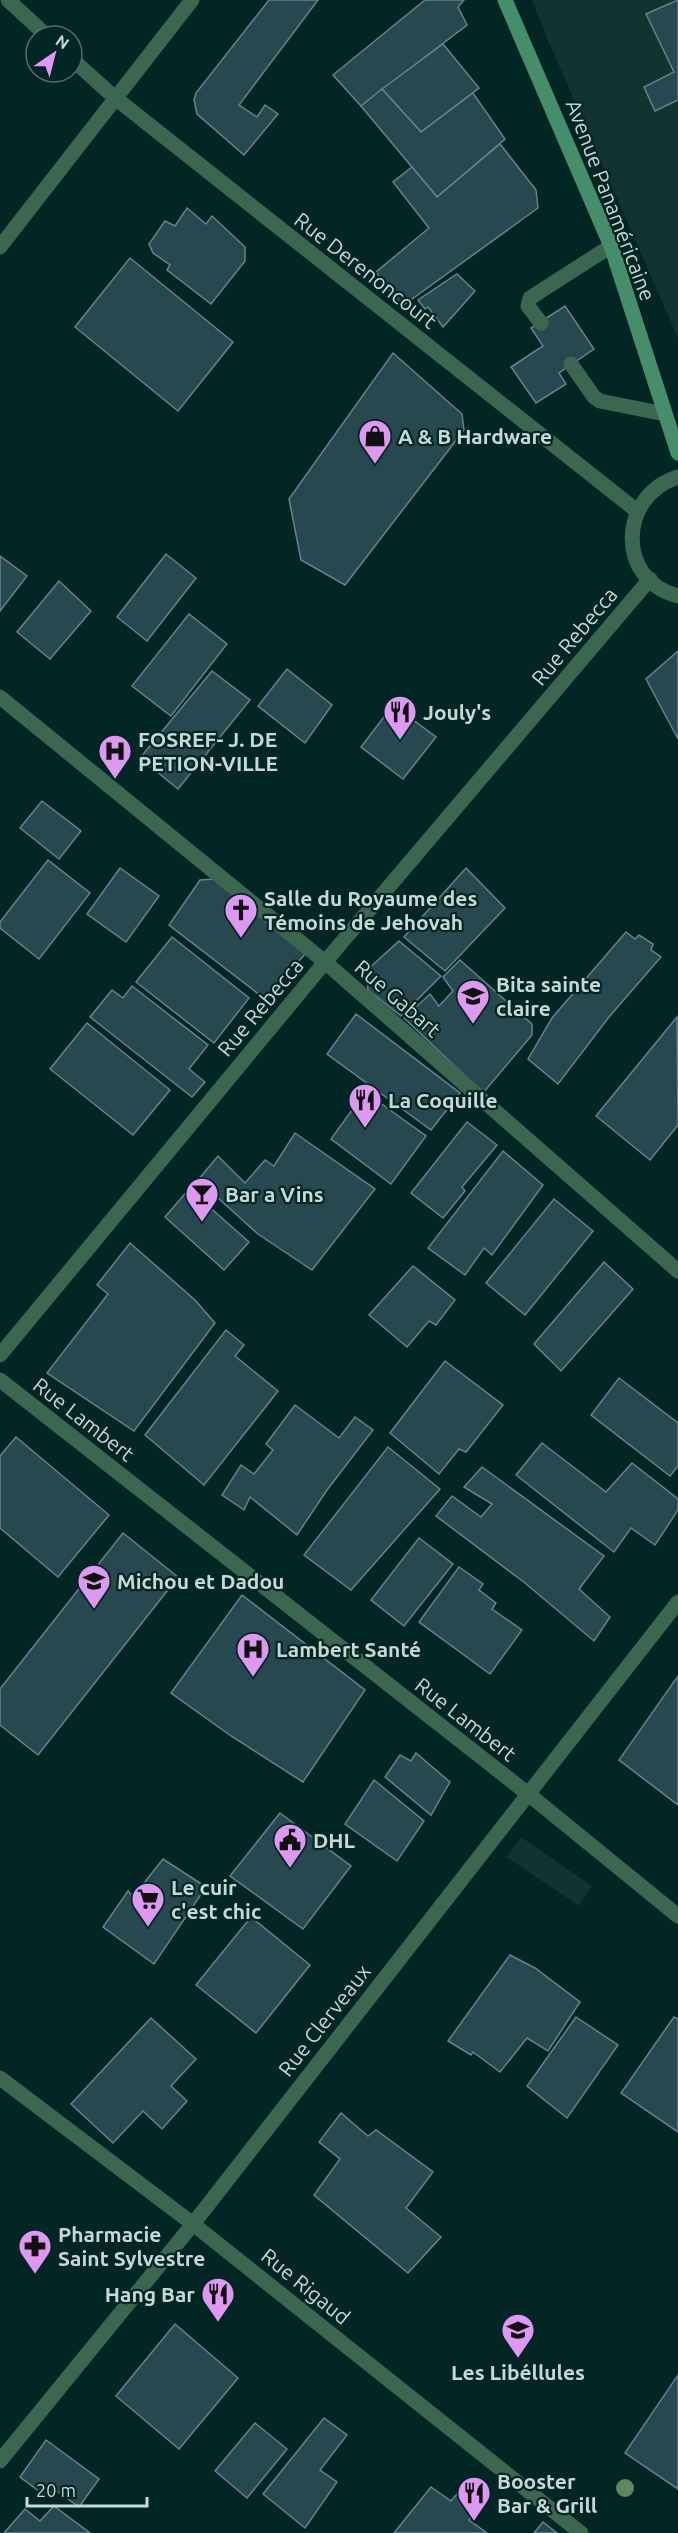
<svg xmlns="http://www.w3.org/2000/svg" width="678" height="2533" viewBox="0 0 678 2533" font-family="Ubuntu,sans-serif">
  <rect width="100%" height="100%" fill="#022623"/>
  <g fill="#113430">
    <path d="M532 0H678V338L546 36Z"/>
    <path d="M521 1837 592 1886 579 1906 507 1857Z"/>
  </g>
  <g fill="#27484e" stroke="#62848c" stroke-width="1.5">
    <path d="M269 0H318L239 105 257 117 265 105 278 114 244 155 197 114 194 100 196 93Z"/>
    <path d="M425 0H464L458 7 467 25 361 106 333 75Z"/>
    <path d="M678 0V100L655 111 644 87 674 72 646 14Z"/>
    <path d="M443 44 479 88 421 132 382 89Z"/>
    <path d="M382 89 421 132 473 93 505 139 437 197 361 106Z"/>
    <path d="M500 144 536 190 538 208 401 307 376 272 429 228 393 182 412 167 437 197Z"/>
    <path d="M187 208 206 224 212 216 245 247V261L211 304 167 270 170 265 153 253 149 244 165 221 175 226Z"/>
    <path d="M130 258 233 342 178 411 75 327Z"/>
    <path d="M457 274 475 291 443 327 428 307 425 309 418 300Z"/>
    <path d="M565 306 594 349 559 373 566 384 536 403 511 367 543 346 531 328Z"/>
    <path d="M393 353 462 414 464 430 345 585 301 560 289 499Z"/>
    <path d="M166 554 196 578 147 641 117 617Z"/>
    <path d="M0 556 27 576 0 611Z"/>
    <path d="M59 581 91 611 50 659 17 632Z"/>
    <path d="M189 614 227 644 171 716 132 686Z"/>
    <path d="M678 651V739L646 679Z"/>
    <path d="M287 669 332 705 305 743 258 706Z"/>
    <path d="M212 671 250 700 178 789 140 758Z"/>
    <path d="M393 705 436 737 403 779 361 747Z"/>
    <path d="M42 801 81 831 59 859 20 828Z"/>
    <path d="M48 860 90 893 39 959 0 928V922Z"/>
    <path d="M120 868 159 896 126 942 87 914Z"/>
    <path d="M466 868 505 908 445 971 404 937Z"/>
    <path d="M214 879 306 953 265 999 169 925 200 880Z"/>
    <path d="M626 932 635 939 639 935 653 944 651 950 661 957 609 1017 558 1084 528 1059 552 1018Z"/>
    <path d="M172 937 249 998 214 1043 136 982Z"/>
    <path d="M399 941 441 976 401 1016 368 990 366 971Z"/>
    <path d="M460 960 532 1024V1035L483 1093 404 1018 430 994 439 1006 453 991 443 977Z"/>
    <path d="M132 986 208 1045 189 1069 205 1082 192 1097 90 1017 112 990 123 998Z"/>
    <path d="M356 1014 460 1093 431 1130 327 1054Z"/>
    <path d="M677 1017 678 1125 650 1160 596 1116Z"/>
    <path d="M87 1023 170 1090 133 1135 50 1069Z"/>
    <path d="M365 1092 426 1136 391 1184 331 1139Z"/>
    <path d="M467 1122 497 1145 462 1187 465 1191 443 1218 411 1193Z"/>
    <path d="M295 1133 375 1189 312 1270 258 1234 198 1180 218 1156 245 1183 265 1160 274 1166Z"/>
    <path d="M503 1151 543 1185 492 1255 484 1248 465 1275 428 1248Z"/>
    <path d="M189 1189 249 1242 224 1270 165 1217Z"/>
    <path d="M554 1199 593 1231 525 1315 486 1283Z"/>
    <path d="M130 1243 195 1300 215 1323 134 1431 47 1373 108 1294 97 1285Z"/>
    <path d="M604 1262 633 1289 561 1371 534 1344Z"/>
    <path d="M413 1266 455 1300 436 1325 429 1321 407 1347 369 1315Z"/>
    <path d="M226 1330 244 1345 235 1356 278 1391 204 1485 145 1435Z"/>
    <path d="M445 1361 503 1405 466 1452 459 1449 439 1474 390 1433Z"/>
    <path d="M619 1378 678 1423V1466L670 1476 591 1415Z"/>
    <path d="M295 1405 339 1438 355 1417 373 1430 327 1490 297 1535 250 1497 244 1510 222 1495 241 1465 254 1474 273 1450 266 1444Z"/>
    <path d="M16 1437 109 1515 58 1577 0 1528V1456Z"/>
    <path d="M542 1443 606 1492 632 1463 678 1499V1510L655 1545 631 1528 614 1552 516 1475Z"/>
    <path d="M388 1447 440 1489 351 1590 304 1555Z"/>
    <path d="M482 1467 604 1556 579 1589 610 1617 594 1641 525 1583 436 1516 452 1496 481 1517 492 1504 464 1487Z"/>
    <path d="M123 1533 178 1577 38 1755 0 1725V1689Z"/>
    <path d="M419 1538 453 1564 404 1626 371 1600Z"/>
    <path d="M459 1567 483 1584 479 1590 496 1603 492 1609 522 1630 490 1674 419 1622Z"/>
    <path d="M242 1595 365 1690 303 1782 231 1736 171 1693Z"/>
    <path d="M678 1676V1805L619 1760Z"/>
    <path d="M416 1753 450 1782 431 1815 385 1777 400 1755 411 1761Z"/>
    <path d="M374 1780 424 1821 397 1861 345 1824Z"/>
    <path d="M280 1813 351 1866 303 1929 230 1876Z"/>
    <path d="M163 1859 206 1887 154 1964 103 1927 128 1891 133 1897Z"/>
    <path d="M251 1917 310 1965 256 2033 196 1985Z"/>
    <path d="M510 1955 535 1968 580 2002 548 2051 527 2038 500 2072 473 2052 471 2055 448 2041Z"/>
    <path d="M576 2017 618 2045 567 2118 527 2086Z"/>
    <path d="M674 2017 678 2019V2132L621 2093Z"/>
    <path d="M151 2018 196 2059 171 2086 187 2101 162 2129 143 2111 113 2143 71 2104Z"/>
    <path d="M341 2113 368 2136 376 2130 433 2172 406 2208 441 2237 408 2273 314 2195 340 2159 319 2142Z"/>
    <path d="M175 2324 238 2378 179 2449 116 2396Z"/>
    <path d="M678 2375V2489L625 2453Z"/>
    <path d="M324 2418 347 2435 320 2470 337 2482 305 2528 263 2494Z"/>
    <path d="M255 2423 287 2449 247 2498 215 2471Z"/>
    <path d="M46 2440 99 2479 79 2507 54 2489 47 2497 20 2477Z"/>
    <path d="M431 2487 451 2501 457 2494 477 2510 469 2520 487 2533H394Z"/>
    <path d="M54 2506 90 2533H4L25 2509 40 2521Z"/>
    <path d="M543 2522 557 2533H534Z"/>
  </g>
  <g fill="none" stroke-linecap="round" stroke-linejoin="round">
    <g stroke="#3b664f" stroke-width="15">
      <path d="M541 323 528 306 530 298 611 246"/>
      <path d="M571 364 594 397 600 401 665 414"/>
    </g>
    <g stroke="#3b664f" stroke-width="15">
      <path d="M8 0 47 36"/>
      <path d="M72 59 114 97 637 511"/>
      <path d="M0 247 192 0"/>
      <path d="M678 477C619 495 615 580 678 596"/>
      <path d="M0 697 325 962 678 1271"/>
      <path d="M0 1355 325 962 650 579"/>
      <path d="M0 2461 193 2224 678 1602"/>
    </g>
    <g stroke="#3b664f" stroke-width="15">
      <path d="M0 1380 527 1793 678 1916"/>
      <path d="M0 2078 193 2224 581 2533"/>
    </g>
    <path stroke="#468e6a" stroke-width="15" d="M505 0 611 246 678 453"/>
  </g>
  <circle fill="#5f865d" cx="625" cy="2488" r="9"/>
  <defs>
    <g id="shop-pin" transform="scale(1.725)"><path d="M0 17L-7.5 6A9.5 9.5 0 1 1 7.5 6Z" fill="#de98f2" stroke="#022623"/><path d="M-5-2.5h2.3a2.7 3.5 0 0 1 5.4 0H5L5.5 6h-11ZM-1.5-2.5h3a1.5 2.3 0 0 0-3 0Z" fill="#111"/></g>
    <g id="restaurant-pin" transform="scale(1.725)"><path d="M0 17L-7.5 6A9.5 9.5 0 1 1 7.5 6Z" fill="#de98f2" stroke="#022623"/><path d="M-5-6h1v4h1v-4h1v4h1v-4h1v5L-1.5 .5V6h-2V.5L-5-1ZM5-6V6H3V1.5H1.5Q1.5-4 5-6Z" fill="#111"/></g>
    <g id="hospital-pin" transform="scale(1.725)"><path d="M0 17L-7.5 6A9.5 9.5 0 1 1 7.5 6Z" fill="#de98f2" stroke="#022623"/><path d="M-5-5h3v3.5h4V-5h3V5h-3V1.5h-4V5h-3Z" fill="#111"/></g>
    <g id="church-pin" transform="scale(1.725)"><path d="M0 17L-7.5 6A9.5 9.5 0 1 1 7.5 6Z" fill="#de98f2" stroke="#022623"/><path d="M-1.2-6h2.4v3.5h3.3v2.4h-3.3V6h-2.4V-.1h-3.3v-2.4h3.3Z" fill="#111"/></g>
    <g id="school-pin" transform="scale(1.725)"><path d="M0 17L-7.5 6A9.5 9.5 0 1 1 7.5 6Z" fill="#de98f2" stroke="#022623"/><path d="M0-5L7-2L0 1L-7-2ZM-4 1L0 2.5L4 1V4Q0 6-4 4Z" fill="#111"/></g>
    <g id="bar-pin" transform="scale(1.725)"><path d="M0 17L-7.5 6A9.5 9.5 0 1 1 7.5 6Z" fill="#de98f2" stroke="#022623"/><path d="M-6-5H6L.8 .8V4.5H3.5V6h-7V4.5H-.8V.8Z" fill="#111"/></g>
    <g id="civic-pin" transform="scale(1.725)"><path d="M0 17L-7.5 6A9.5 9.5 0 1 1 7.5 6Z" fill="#de98f2" stroke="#022623"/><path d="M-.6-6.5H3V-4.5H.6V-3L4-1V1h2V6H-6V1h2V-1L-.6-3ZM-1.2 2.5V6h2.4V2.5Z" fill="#111"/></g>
    <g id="supermarket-pin" transform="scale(1.725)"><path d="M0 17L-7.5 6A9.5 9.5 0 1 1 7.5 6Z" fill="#de98f2" stroke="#022623"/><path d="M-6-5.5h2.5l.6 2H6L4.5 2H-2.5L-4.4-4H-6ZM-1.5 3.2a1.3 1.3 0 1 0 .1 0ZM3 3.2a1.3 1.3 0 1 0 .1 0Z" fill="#111"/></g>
    <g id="pharmacy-pin" transform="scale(1.725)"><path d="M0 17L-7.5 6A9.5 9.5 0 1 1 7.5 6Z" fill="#de98f2" stroke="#022623"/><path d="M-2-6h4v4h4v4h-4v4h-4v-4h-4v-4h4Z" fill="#111"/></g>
  </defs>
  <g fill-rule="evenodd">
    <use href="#shop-pin" x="375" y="436"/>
    <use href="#restaurant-pin" x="400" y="712"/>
    <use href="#hospital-pin" x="115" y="751"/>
    <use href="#church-pin" x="241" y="910"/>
    <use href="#school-pin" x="473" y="996"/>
    <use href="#restaurant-pin" x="365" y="1100"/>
    <use href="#bar-pin" x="202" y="1194"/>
    <use href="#school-pin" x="94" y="1581"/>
    <use href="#hospital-pin" x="253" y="1649"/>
    <use href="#civic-pin" x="290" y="1840"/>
    <use href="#supermarket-pin" x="148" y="1899"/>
    <use href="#pharmacy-pin" x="35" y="2246"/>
    <use href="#restaurant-pin" x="218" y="2294"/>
    <use href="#school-pin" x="518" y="2330"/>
    <use href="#restaurant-pin" x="474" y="2493"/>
  </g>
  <g text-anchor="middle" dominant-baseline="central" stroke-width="4.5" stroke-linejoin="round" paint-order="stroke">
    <g font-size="21" fill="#c7d9d7" stroke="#022623">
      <text transform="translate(611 200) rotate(69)">Avenue Panaméricaine</text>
      <text transform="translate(366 270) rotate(38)">Rue Derenoncourt</text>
      <text transform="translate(574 636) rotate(-50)">Rue Rebecca</text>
      <text transform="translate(398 998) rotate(41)">Rue Gabart</text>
      <text transform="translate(260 1007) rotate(-50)">Rue Rebecca</text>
      <text transform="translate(84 1419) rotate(38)">Rue Lambert</text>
      <text transform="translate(466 1719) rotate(38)">Rue Lambert</text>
      <text transform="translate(324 2020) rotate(-52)">Rue Clerveaux</text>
      <text transform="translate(306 2286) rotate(39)">Rue Rigaud</text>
    </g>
    <g font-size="21" font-weight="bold" fill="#c7d9d7" stroke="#022623" text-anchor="start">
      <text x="398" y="436">A &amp; B Hardware</text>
      <text x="423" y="712">Jouly's</text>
      <text x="138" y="739">FOSREF- J. DE<tspan x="138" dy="24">PETION-VILLE</tspan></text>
      <text x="264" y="898">Salle du Royaume des<tspan x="264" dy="24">Témoins de Jehovah</tspan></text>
      <text x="496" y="984">Bita sainte<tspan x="496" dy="24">claire</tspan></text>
      <text x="388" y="1100">La Coquille</text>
      <text x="225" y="1194">Bar a Vins</text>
      <text x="117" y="1581">Michou et Dadou</text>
      <text x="276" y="1649">Lambert Santé</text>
      <text x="313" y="1840">DHL</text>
      <text x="171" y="1887">Le cuir<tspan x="171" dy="24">c'est chic</tspan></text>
      <text x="58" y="2234">Pharmacie<tspan x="58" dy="24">Saint Sylvestre</tspan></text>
      <text x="195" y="2294" text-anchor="end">Hang Bar</text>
      <text x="518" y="2372" text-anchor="middle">Les Libéllules</text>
      <text x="497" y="2481">Booster<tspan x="497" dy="24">Bar &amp; Grill</tspan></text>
    </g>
  </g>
  <g transform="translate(54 54) rotate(35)"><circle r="28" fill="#022623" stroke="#516e6b" stroke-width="1.5"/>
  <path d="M0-4.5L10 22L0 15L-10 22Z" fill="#de98f2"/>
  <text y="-9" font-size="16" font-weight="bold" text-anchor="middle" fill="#c7d9d7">N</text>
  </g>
  <path d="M27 2497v9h120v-9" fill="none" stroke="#c7d9d7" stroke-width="3"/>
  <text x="36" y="2497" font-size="18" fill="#c7d9d7" stroke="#022623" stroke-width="4.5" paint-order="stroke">20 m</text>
</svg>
